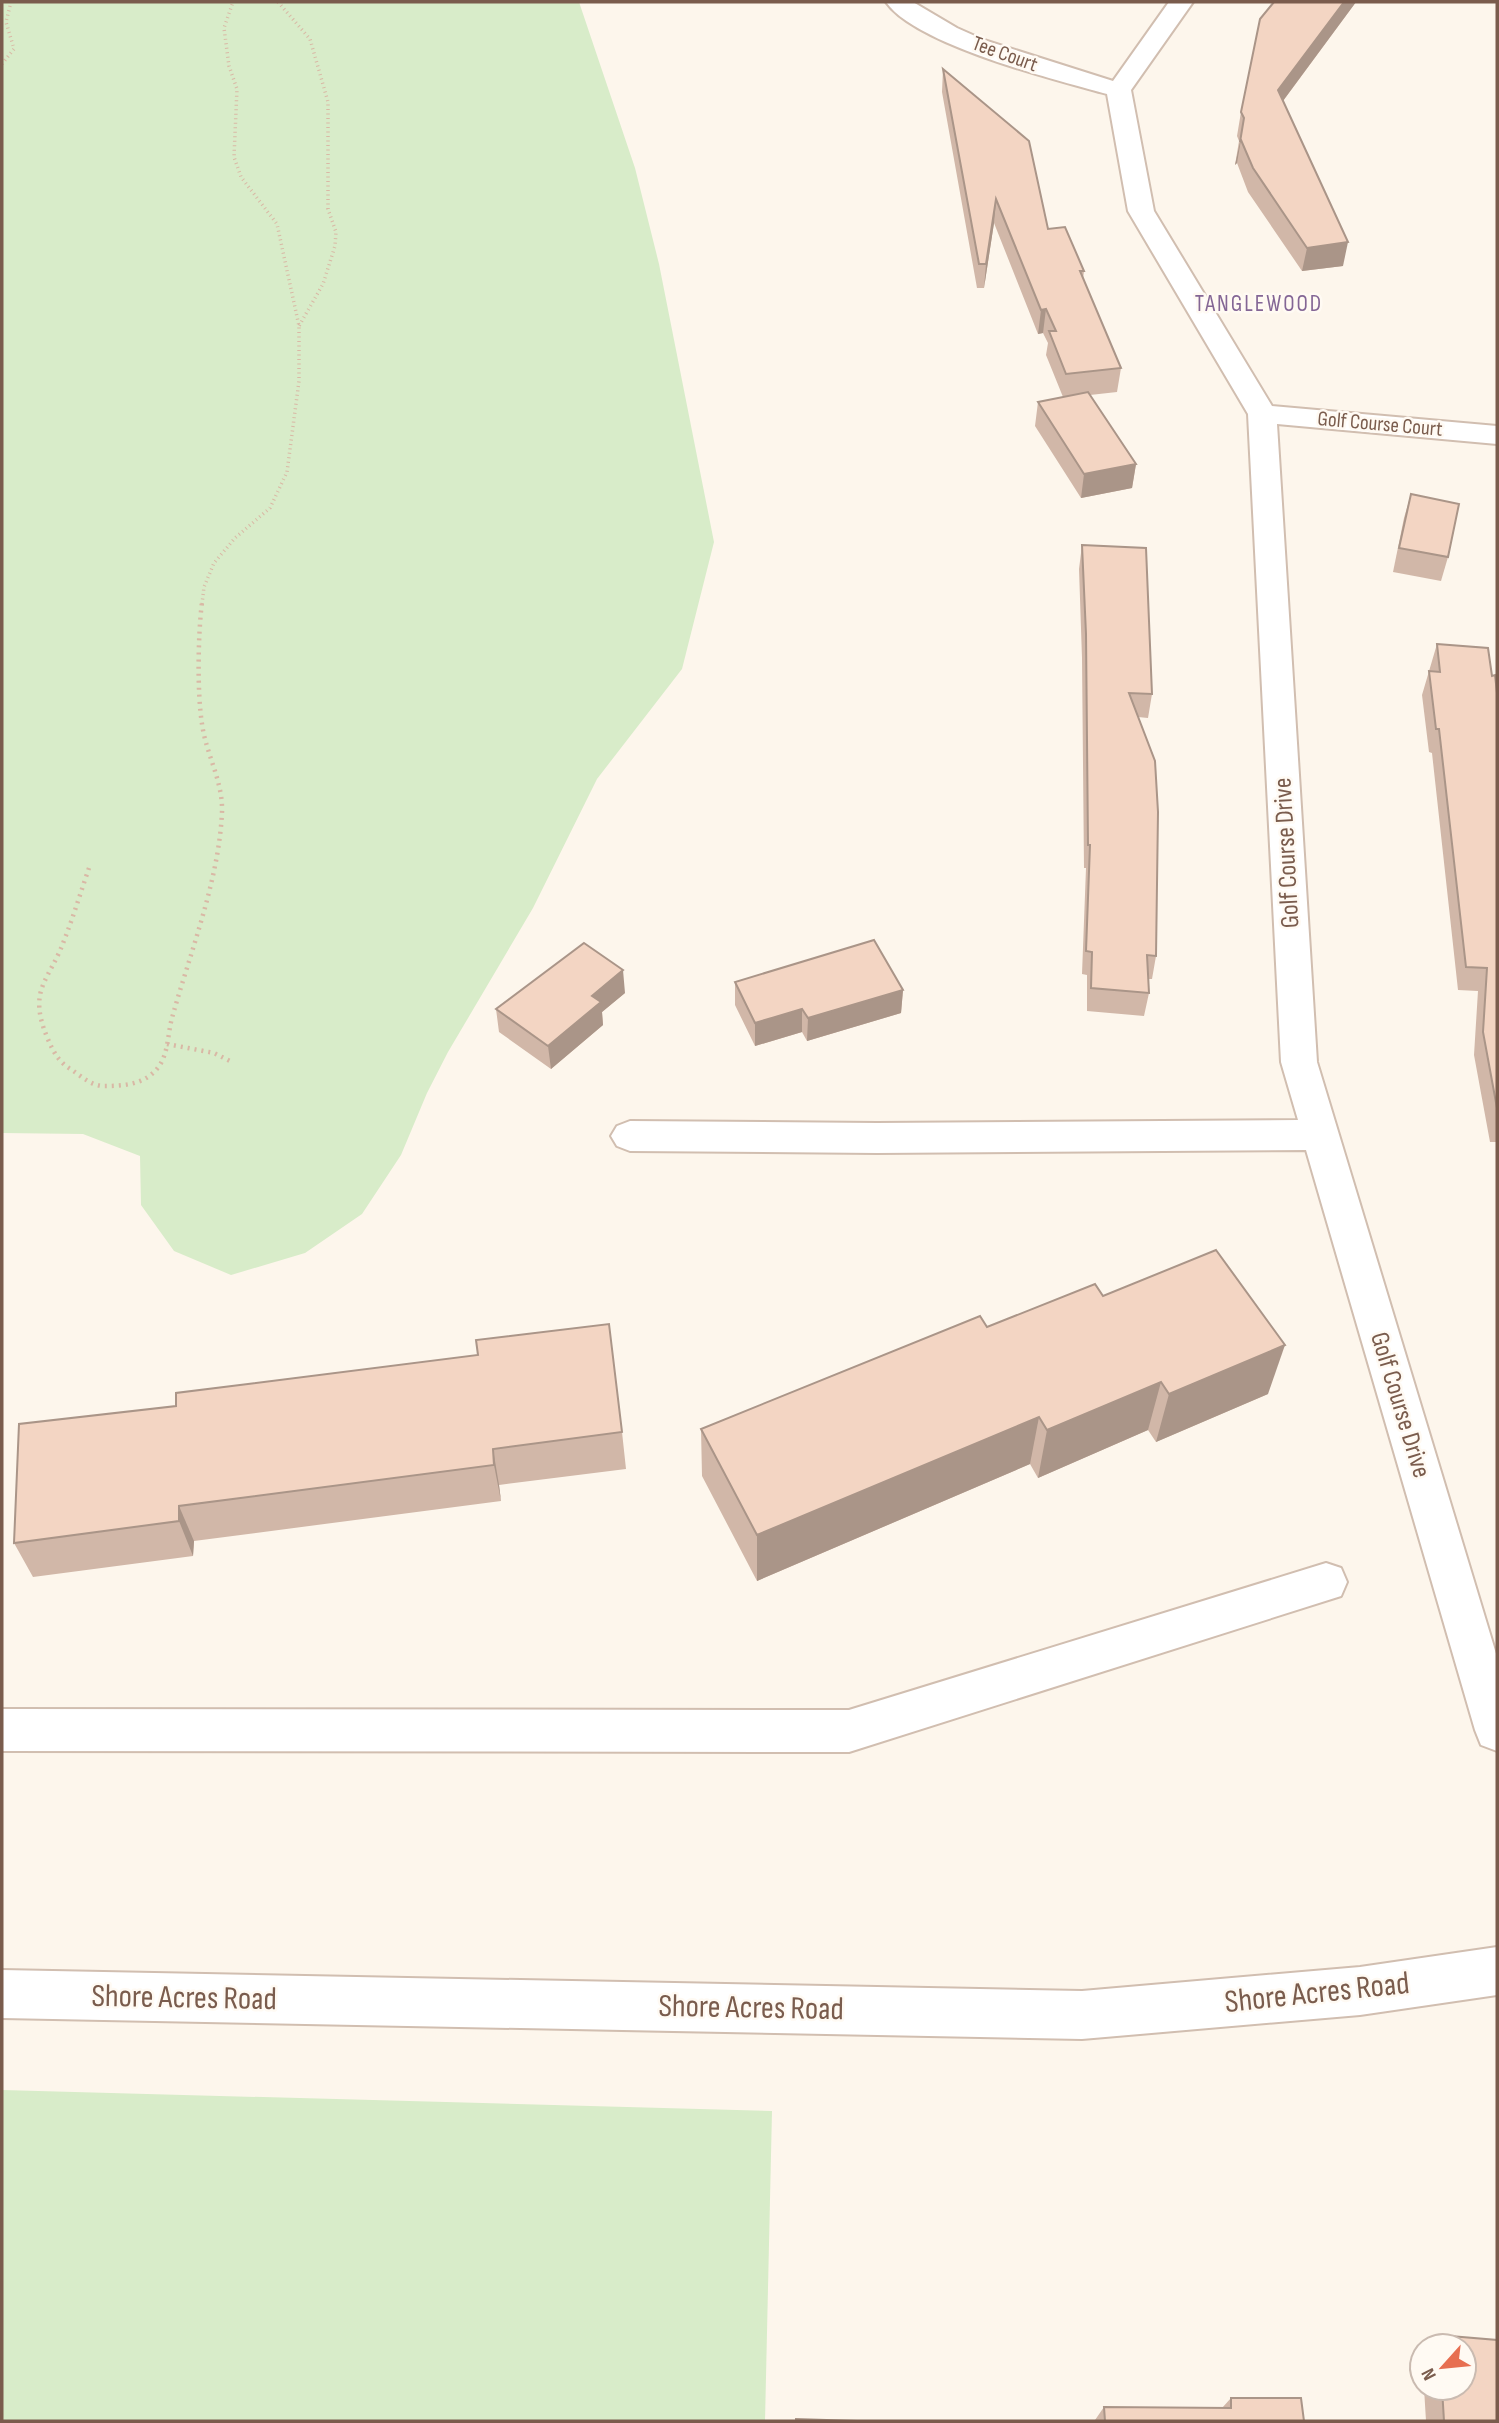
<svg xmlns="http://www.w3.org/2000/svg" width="1499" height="2423" viewBox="0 0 1499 2423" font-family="'Sofia Sans Condensed',sans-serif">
  <rect width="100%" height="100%" fill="#fdf6ec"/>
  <g fill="#d8ecc9">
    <path d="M2 2H579L635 168 659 264 714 542 682 669 597 779 533 908 448 1052 427 1093 401 1155 362 1214 305 1253 231 1275 174 1251 141 1205 140 1156 83 1134 2 1133Z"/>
    <path d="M2 2090 772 2111 765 2421H2Z"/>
  </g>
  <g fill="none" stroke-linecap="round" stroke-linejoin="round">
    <g stroke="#d1beb0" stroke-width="4">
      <g id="minor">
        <path d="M886 2H913L957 28 984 40 1113 81 1169 2H1193L1131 90 1154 211 1272 406 1497 426V444L1277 424 1317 1062 1497 1657V1751L1481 1745 1475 1730 1306 1150 877 1153 630 1151 617 1146 611 1136 617 1126 630 1121 877 1123 1298 1120 1281 1062 1248 414 1128 211 1107 94C1056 80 916 45 886 2Z"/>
        <path d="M1326 1563 1341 1568 1347 1582 1341 1596 849 1752 2 1751V1709L849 1710Z"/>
        <path d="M1497 1947V1995L1360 2015 1082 2039 2 2018V1970L1082 1991 1360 1967Z"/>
      </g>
    </g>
    <g stroke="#d9b8a5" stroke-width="3.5" stroke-dasharray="1 3.5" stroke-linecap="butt">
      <path d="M278 2 310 39 328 102V209L336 232 335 246 323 284 299 326"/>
      <path d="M2 64 14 49 6 22 11 2"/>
      <path d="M202 604 204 587 214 563 235 538 270 508 287 472 299 381V326L277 224 241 177 234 157 237 89 229 66 224 28 233 2"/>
    </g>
    <g stroke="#d9b8a5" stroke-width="4.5" stroke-dasharray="2 5" stroke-linecap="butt">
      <path d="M89 868C81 891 74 915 65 938 50 981 27 988 47 1037 53 1051 58 1062 72 1070 82 1077 92 1086 104 1086 121 1086 141 1085 154 1072 169 1058 167 1036 172 1018 190 953 219 880 222 812 223 781 206 754 202 724 197 692 198 635 202 602"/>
      <path d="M167 1044 214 1053 230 1061"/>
    </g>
    <use href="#minor" fill="#fff" fill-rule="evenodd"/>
  </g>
  <g fill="#d1b7a8">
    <path d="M1274 2H1356L1283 101 1343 266 1302 271 1248 192 1237 163 1235 165 1239 141 1237 136 1241 112Z"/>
    <path d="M943 69 1048 229 1084 271 1083 279 1121 368 1117 392 1090 395 1136 464 1132 488 1081 498 1035 426 1038 402 1063 397 1046 355 1048 343 1043 333 1038 334 994 223 984 288H977L942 92Z"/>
    <path d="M1411 494 1448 557 1441 581 1393 572 1404 518Z"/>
    <path d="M1082 545 1152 694 1148 718 1138 717 1156 956 1152 979H1148L1149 993 1144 1016 1087 1011V975L1082 974 1086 868H1084L1082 658 1079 569Z"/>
    <path d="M1437 644 1492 676 1497 693V1142H1490L1474 1055 1478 991 1458 990 1432 753 1429 752 1422 695Z"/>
    <path d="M735 982 903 990 901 1013 807 1041 802 1032 755 1046 735 1005Z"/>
    <path d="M625 993 602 1012 603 1025 551 1069 499 1032 496 1009Z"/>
    <path d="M1103 1296 1268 1394 1156 1442 1148 1430 1038 1478 1030 1464 757 1581 702 1476 701 1429 987 1327Z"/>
    <path d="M19 1424 622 1432 626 1469 499 1485 501 1501 194 1541 193 1556 33 1577 14 1543Z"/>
    <path d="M1438 2335 1497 2340V2421H1426L1424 2388H1464V2346H1425Z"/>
    <path d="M1231 2398 1304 2421H1095V2420L1104 2407 1222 2408Z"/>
  </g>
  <g fill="#aa9588">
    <path d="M1344 2H1356L1274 113 1278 90Z"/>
    <path d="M1241 140 1237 163 1235 165 1240 142Z"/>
    <path d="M996 199 994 223 984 288 986 264Z"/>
    <path d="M1348 242 1343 266 1302 271 1307 248Z"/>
    <path d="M1046 309 1043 333 1038 334 1041 310Z"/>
    <path d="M1136 464 1132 488 1081 498 1084 474Z"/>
    <path d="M623 970 625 993 602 1012 603 1025 551 1069 548 1046 592 996Z"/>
    <path d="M903 990 901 1013 807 1041 808 1018Z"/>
    <path d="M802 1009V1032L755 1046V1023Z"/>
    <path d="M1285 1345 1268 1394 1156 1442 1169 1394Z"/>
    <path d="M1161 1382 1148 1430 1038 1478 1047 1430Z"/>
    <path d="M1039 1417 1030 1464 757 1581V1535Z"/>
    <path d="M493 1449 499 1485 501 1501 494 1465Z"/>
    <path d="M179 1506 194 1541 193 1556 179 1521Z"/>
  </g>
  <g fill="#f3d5c3" stroke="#aa9588" stroke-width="2">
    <path d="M1274 2H1344L1278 90 1348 242 1307 248 1253 168 1241 140 1240 142 1244 118 1241 112 1260 19Z"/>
    <path d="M943 69 1029 141 1048 229 1065 227 1084 271H1080L1121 368 1066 374 1049 331H1056L1046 309 1041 310 996 199 986 264H979Z"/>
    <path d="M1088 392 1136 464 1084 474 1038 402Z"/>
    <path d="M1411 494 1459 504 1448 557 1399 548Z"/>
    <path d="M1082 545 1146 548 1152 694 1129 693 1155 761 1158 812 1156 956 1147 955 1149 993 1091 988 1092 952 1086 951 1090 845H1088L1086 634Z"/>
    <path d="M1437 644 1488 648 1492 676 1495 675 1497 693V1108L1483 1032 1487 968 1466 967 1439 729H1436L1429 671 1440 672Z"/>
    <path d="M874 940 903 990 808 1018 802 1009 755 1023 735 982Z"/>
    <path d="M584 943 623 970 592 996 601 1002 548 1046 496 1009Z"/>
    <path d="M1216 1250 1285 1345 1169 1394 1161 1382 1047 1430 1039 1417 757 1535 701 1429 980 1316 987 1327 1095 1284 1103 1296Z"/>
    <path d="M609 1324 622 1432 493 1449 494 1465 179 1506V1521L14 1543 19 1424 176 1406V1393L478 1355 476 1340Z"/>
    <path d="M1438 2335 1497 2340V2421H1444L1442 2388H1464V2346H1439Z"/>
    <path d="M1231 2398H1301L1304 2421H1105L1104 2407 1231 2408Z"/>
    <path d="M796 2419 857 2421H796Z"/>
  </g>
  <g text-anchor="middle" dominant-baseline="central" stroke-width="5" stroke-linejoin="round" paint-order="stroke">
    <g font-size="21" fill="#7a5c4d" stroke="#fffaf3">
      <text transform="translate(1005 54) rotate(20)">Tee Court</text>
      <text transform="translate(1380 424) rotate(5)">Golf Course Court</text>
    </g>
    <g font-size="23" letter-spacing="2" fill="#846695" stroke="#fffaf3">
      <text x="1259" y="304">TANGLEWOOD</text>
    </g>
    <g font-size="26" fill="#7a5c4d" stroke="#fffaf3">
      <text transform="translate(1287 853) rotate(-93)">Golf Course Drive</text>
      <text transform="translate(1400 1405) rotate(73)">Golf Course Drive</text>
    </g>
    <g font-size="32" fill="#7a5c4d" stroke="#fffaf3">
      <text transform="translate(1317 1993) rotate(-6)">Shore Acres Road</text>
      <text transform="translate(184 1998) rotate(1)">Shore Acres Road</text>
      <text transform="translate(751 2008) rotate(1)">Shore Acres Road</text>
    </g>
  </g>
  <rect width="1499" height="2423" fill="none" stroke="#7a5c4d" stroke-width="7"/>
  <g transform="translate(1443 2367) rotate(243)"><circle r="33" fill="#fffaf3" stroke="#cabbb1" stroke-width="2"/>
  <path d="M0-5L12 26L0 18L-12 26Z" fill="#e76f51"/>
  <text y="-10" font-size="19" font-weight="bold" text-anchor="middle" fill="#7a5c4d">N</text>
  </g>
</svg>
